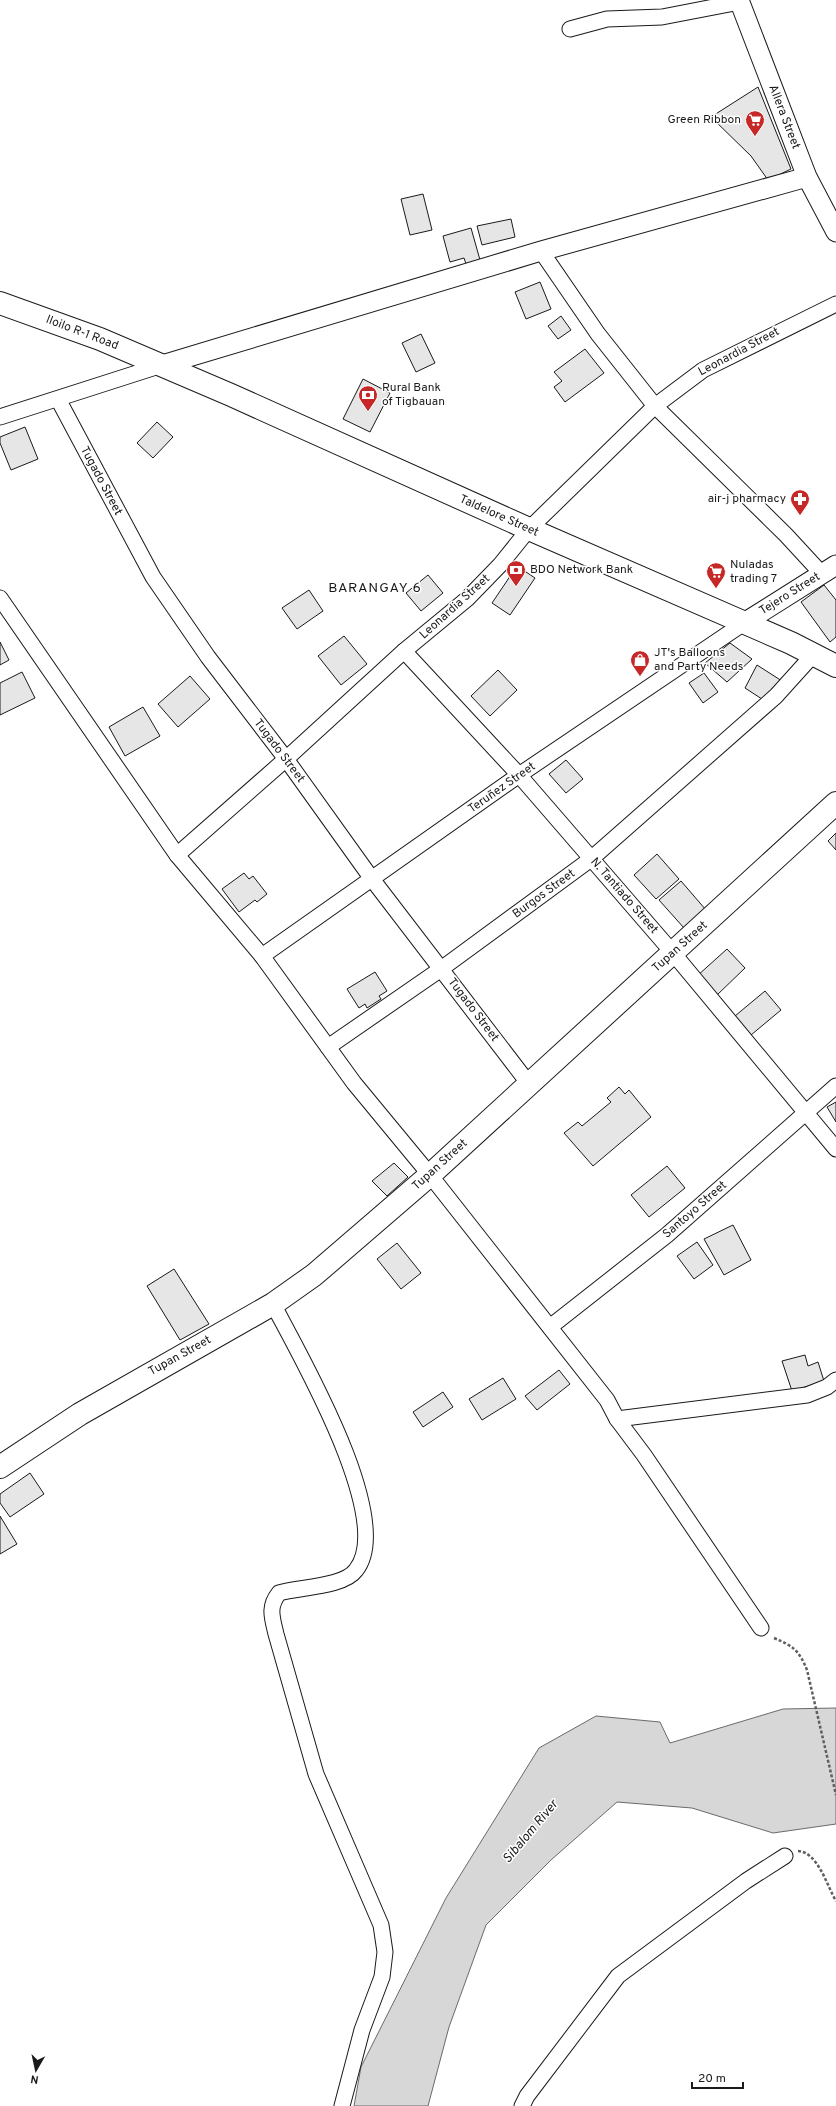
<svg xmlns="http://www.w3.org/2000/svg" width="836" height="2106" viewBox="0 0 836 2106" font-family="Overpass,sans-serif">
  <rect width="100%" height="100%" fill="#fff"/>
  <path fill="#d7d7d7" stroke="#6a6a6a" d="M836 1708V1824L773 1833 692 1808 617 1802 551 1860 486 1925 449 2027 428 2106H354L361 2067 446 1898 539 1748 596 1716 660 1722 670 1743 783 1709Z"/>
  <g fill="#e6e6e6" stroke="#1a1a1a">
    <path d="M758 87 791 169 768 180 751 156 711 117Z"/>
    <path d="M423 194 432 230 410 235 401 199Z"/>
    <path d="M511 219 515 237 482 245 477 226Z"/>
    <path d="M471 228 480 260 466 264 464 258 450 262 443 236Z"/>
    <path d="M540 282 551 309 526 319 515 292Z"/>
    <path d="M561 316 571 330 558 339 548 326Z"/>
    <path d="M421 334 435 363 416 372 402 343Z"/>
    <path d="M585 349 604 373 565 402 554 387 562 381 554 372Z"/>
    <path d="M363 379 390 393 370 432 343 419Z"/>
    <path d="M157 422 173 437 153 458 137 443Z"/>
    <path d="M25 427 38 459 11 470 0 443V437Z"/>
    <path d="M517 566 535 578 510 615 492 603Z"/>
    <path d="M428 575 443 593 421 611 406 593Z"/>
    <path d="M824 585 836 600V637L830 642 801 602Z"/>
    <path d="M309 590 323 611 297 629 282 608Z"/>
    <path d="M344 636 367 664 341 685 318 656Z"/>
    <path d="M0 642 9 660 0 665Z"/>
    <path d="M730 643 752 659 727 682 705 663Z"/>
    <path d="M757 665 782 681 768 703 745 688Z"/>
    <path d="M498 670 517 690 490 716 471 696Z"/>
    <path d="M22 672 35 698 0 715V683Z"/>
    <path d="M704 673 718 692 703 703 689 683Z"/>
    <path d="M190 676 210 699 178 727 158 704Z"/>
    <path d="M143 707 160 736 125 756 109 727Z"/>
    <path d="M566 760 583 779 566 793 549 774Z"/>
    <path d="M836 833V850L828 841Z"/>
    <path d="M657 854 679 879 656 899 634 875Z"/>
    <path d="M244 873 249 879 253 876 267 894 257 902 255 900 239 912 222 889Z"/>
    <path d="M681 881 706 910 684 928 659 900Z"/>
    <path d="M727 949 745 968 716 996 697 976Z"/>
    <path d="M375 972 387 991 379 996 381 999 367 1008 365 1004 359 1008 347 989Z"/>
    <path d="M765 991 781 1010 751 1035 735 1016Z"/>
    <path d="M619 1087 625 1094 629 1090 651 1117 593 1166 564 1133 578 1122 582 1126 611 1102 607 1098Z"/>
    <path d="M836 1102V1122L827 1107Z"/>
    <path d="M394 1163 408 1177 387 1196 372 1181Z"/>
    <path d="M667 1166 685 1188 649 1217 631 1195Z"/>
    <path d="M733 1225 751 1260 724 1275 704 1239Z"/>
    <path d="M697 1242 713 1265 694 1279 677 1256Z"/>
    <path d="M397 1243 421 1273 401 1289 377 1259Z"/>
    <path d="M174 1269 209 1324 180 1340 147 1286Z"/>
    <path d="M805 1355 808 1366 818 1362 824 1381 792 1391 782 1361Z"/>
    <path d="M559 1370 570 1384 537 1410 525 1396Z"/>
    <path d="M503 1378 516 1399 482 1420 469 1399Z"/>
    <path d="M443 1392 453 1407 423 1427 413 1412Z"/>
    <path d="M30 1473 44 1494 10 1517 0 1503V1494Z"/>
    <path d="M0 1516 17 1544 0 1554Z"/>
  </g>
  <g fill="none" stroke-linecap="round" stroke-linejoin="round">
    <g stroke="#1a1a1a" stroke-width="17">
      <g id="minor">
        <path d="M570 29 607 19 662 17 740 2"/>
        <path d="M541 251 598 334 655 406 786 535 822 574"/>
        <path d="M58 399 153 577 208 657 286 759 372 879 529 1084"/>
        <path d="M0 417 162 365"/>
        <path d="M0 598 177 855 262 956 354 1083 430 1175 607 1400 617 1419 644 1455 761 1628"/>
        <path d="M404 651 519 775 673 953 836 1149"/>
        <path d="M177 855 286 759 404 651 467 599 500 565 529 529 655 406 703 370 836 304"/>
        <path d="M262 956 519 775 744 623"/>
        <path d="M328 1047 441 969 591 859 776 696 813 655"/>
        <path d="M273 1304C299 1354 396 1520 356 1570 344 1587 299 1587 279 1593 268 1607 272 1617 276 1634L316 1774 381 1925 385 1952 382 1977 362 2030 342 2106"/>
        <path d="M550 1327 667 1235 836 1086"/>
        <path d="M617 1419 807 1395 827 1387 836 1380"/>
        <path d="M522 2106 527 2096 618 1976 746 1881 785 1856"/>
      </g>
    </g>
    <g stroke="#1a1a1a" stroke-width="21">
      <g id="tertiary">
        <path d="M739 0 807 177 836 232"/>
        <path d="M162 365 541 251 807 177"/>
        <path d="M744 623 836 565"/>
      </g>
    </g>
    <g stroke="#1a1a1a" stroke-width="24">
      <path id="secondary" d="M0 1467 80 1414 273 1304 314 1275 430 1175 836 803"/>
    </g>
    <g stroke="#1a1a1a" stroke-width="24">
      <path id="primary" d="M0 303 100 339 231 395 529 529 791 643 836 666"/>
    </g>
    <g stroke="#5f5f5f" stroke-width="2.5" stroke-dasharray="3 2" stroke-linecap="butt">
      <path d="M774 1638C793 1646 799 1650 807 1670L836 1795"/>
      <path d="M798 1851C818 1852 827 1886 836 1901"/>
    </g>
    <use href="#minor" stroke="#fff" stroke-width="15"/>
    <use href="#tertiary" stroke="#fff" stroke-width="19"/>
    <use href="#secondary" stroke="#fff" stroke-width="22"/>
    <use href="#primary" stroke="#fff" stroke-width="22"/>
  </g>
  <defs>
    <g id="supermarket-pin" transform="scale(1)"><path d="M0 17L-7.5 6A9.5 9.5 0 1 1 7.5 6Z" fill="#c62828" stroke="#fff"/><path d="M-6-5.5h2.5l.6 2H6L4.5 2H-2.5L-4.4-4H-6ZM-1.5 3.2a1.3 1.3 0 1 0 .1 0ZM3 3.2a1.3 1.3 0 1 0 .1 0Z" fill="#fff"/></g>
    <g id="bank-pin" transform="scale(1)"><path d="M0 17L-7.5 6A9.5 9.5 0 1 1 7.5 6Z" fill="#c62828" stroke="#fff"/><path d="M-6-4H6V4H-6ZM0-2.3a2.3 2.3 0 1 0 0 4.6a2.3 2.3 0 1 0 0-4.6Z" fill="#fff"/></g>
    <g id="pharmacy-pin" transform="scale(1)"><path d="M0 17L-7.5 6A9.5 9.5 0 1 1 7.5 6Z" fill="#c62828" stroke="#fff"/><path d="M-2-6h4v4h4v4h-4v4h-4v-4h-4v-4h4Z" fill="#fff"/></g>
    <g id="shop-pin" transform="scale(1)"><path d="M0 17L-7.5 6A9.5 9.5 0 1 1 7.5 6Z" fill="#c62828" stroke="#fff"/><path d="M-5-2.5h2.3a2.7 3.5 0 0 1 5.4 0H5L5.5 6h-11ZM-1.5-2.5h3a1.5 2.3 0 0 0-3 0Z" fill="#fff"/></g>
  </defs>
  <g fill-rule="evenodd">
    <use href="#supermarket-pin" x="755" y="120"/>
    <use href="#bank-pin" x="368" y="395"/>
    <use href="#pharmacy-pin" x="800" y="499"/>
    <use href="#bank-pin" x="516" y="570"/>
    <use href="#supermarket-pin" x="716" y="572"/>
    <use href="#shop-pin" x="640" y="660"/>
  </g>
  <g text-anchor="middle" dominant-baseline="central" stroke-width="3" stroke-linejoin="round" paint-order="stroke">
    <g font-size="12" fill="#1a1a1a" stroke="#fff">
      <text transform="translate(784 117) rotate(69)">Allera Street</text>
      <text transform="translate(82 333) rotate(21)">Iloilo R-1 Road</text>
      <text transform="translate(739 352) rotate(-28)">Leonardia Street</text>
      <text transform="translate(101 481) rotate(62)">Tugado Street</text>
      <text transform="translate(499 516) rotate(24)">Taldelore Street</text>
      <text transform="translate(790 594) rotate(-32)">Tejero Street</text>
      <text transform="translate(455 607) rotate(-42)">Leonardia Street</text>
      <text transform="translate(279 751) rotate(53)">Tugado Street</text>
      <text transform="translate(502 788) rotate(-35)">Teruñez Street</text>
      <text transform="translate(544 894) rotate(-36)">Burgos Street</text>
      <text transform="translate(624 896) rotate(49)">N. Tantiado Street</text>
      <text transform="translate(680 947) rotate(-42)">Tupan Street</text>
      <text transform="translate(473 1010) rotate(53)">Tugado Street</text>
      <text transform="translate(440 1165) rotate(-42)">Tupan Street</text>
      <text transform="translate(695 1210) rotate(-41)">Santoyo Street</text>
      <text transform="translate(180 1356) rotate(-29)">Tupan Street</text>
    </g>
    <g font-size="12" fill="#1a1a1a" stroke="#fff" text-anchor="start">
      <text x="741" y="120" text-anchor="end">Green Ribbon</text>
      <text x="382" y="388">Rural Bank<tspan x="382" dy="14">of Tigbauan</tspan></text>
      <text x="786" y="499" text-anchor="end">air-j pharmacy</text>
      <text x="730" y="565">Nuladas<tspan x="730" dy="14">trading 7</tspan></text>
      <text x="530" y="570">BDO Network Bank</text>
      <text x="654" y="653">JT's Balloons<tspan x="654" dy="14">and Party Needs</tspan></text>
    </g>
    <g font-size="13" font-style="italic" fill="#1a1a1a" stroke="#fff">
      <text transform="translate(531 1832) rotate(-50)">Sibalom River</text>
    </g>
    <g font-size="14" letter-spacing="1" fill="#1a1a1a" stroke="#fff">
      <text x="375" y="588">BARANGAY 6</text>
    </g>
  </g>
  <g transform="translate(36 2070) rotate(189)" stroke="#ffffff" stroke-width="3" paint-order="stroke">
  <path d="M0-3L7 15L0 10L-7 15Z" fill="#1a1a1a"/>
  <text y="-6" font-size="11" font-weight="bold" text-anchor="middle" fill="#1a1a1a">N</text>
  </g>
  <path d="M692 2082v6h51v-6" fill="none" stroke="#1a1a1a" stroke-width="2"/>
  <text x="698" y="2082" font-size="12" fill="#1a1a1a" stroke="#ffffff" stroke-width="3" paint-order="stroke">20 m</text>
</svg>
